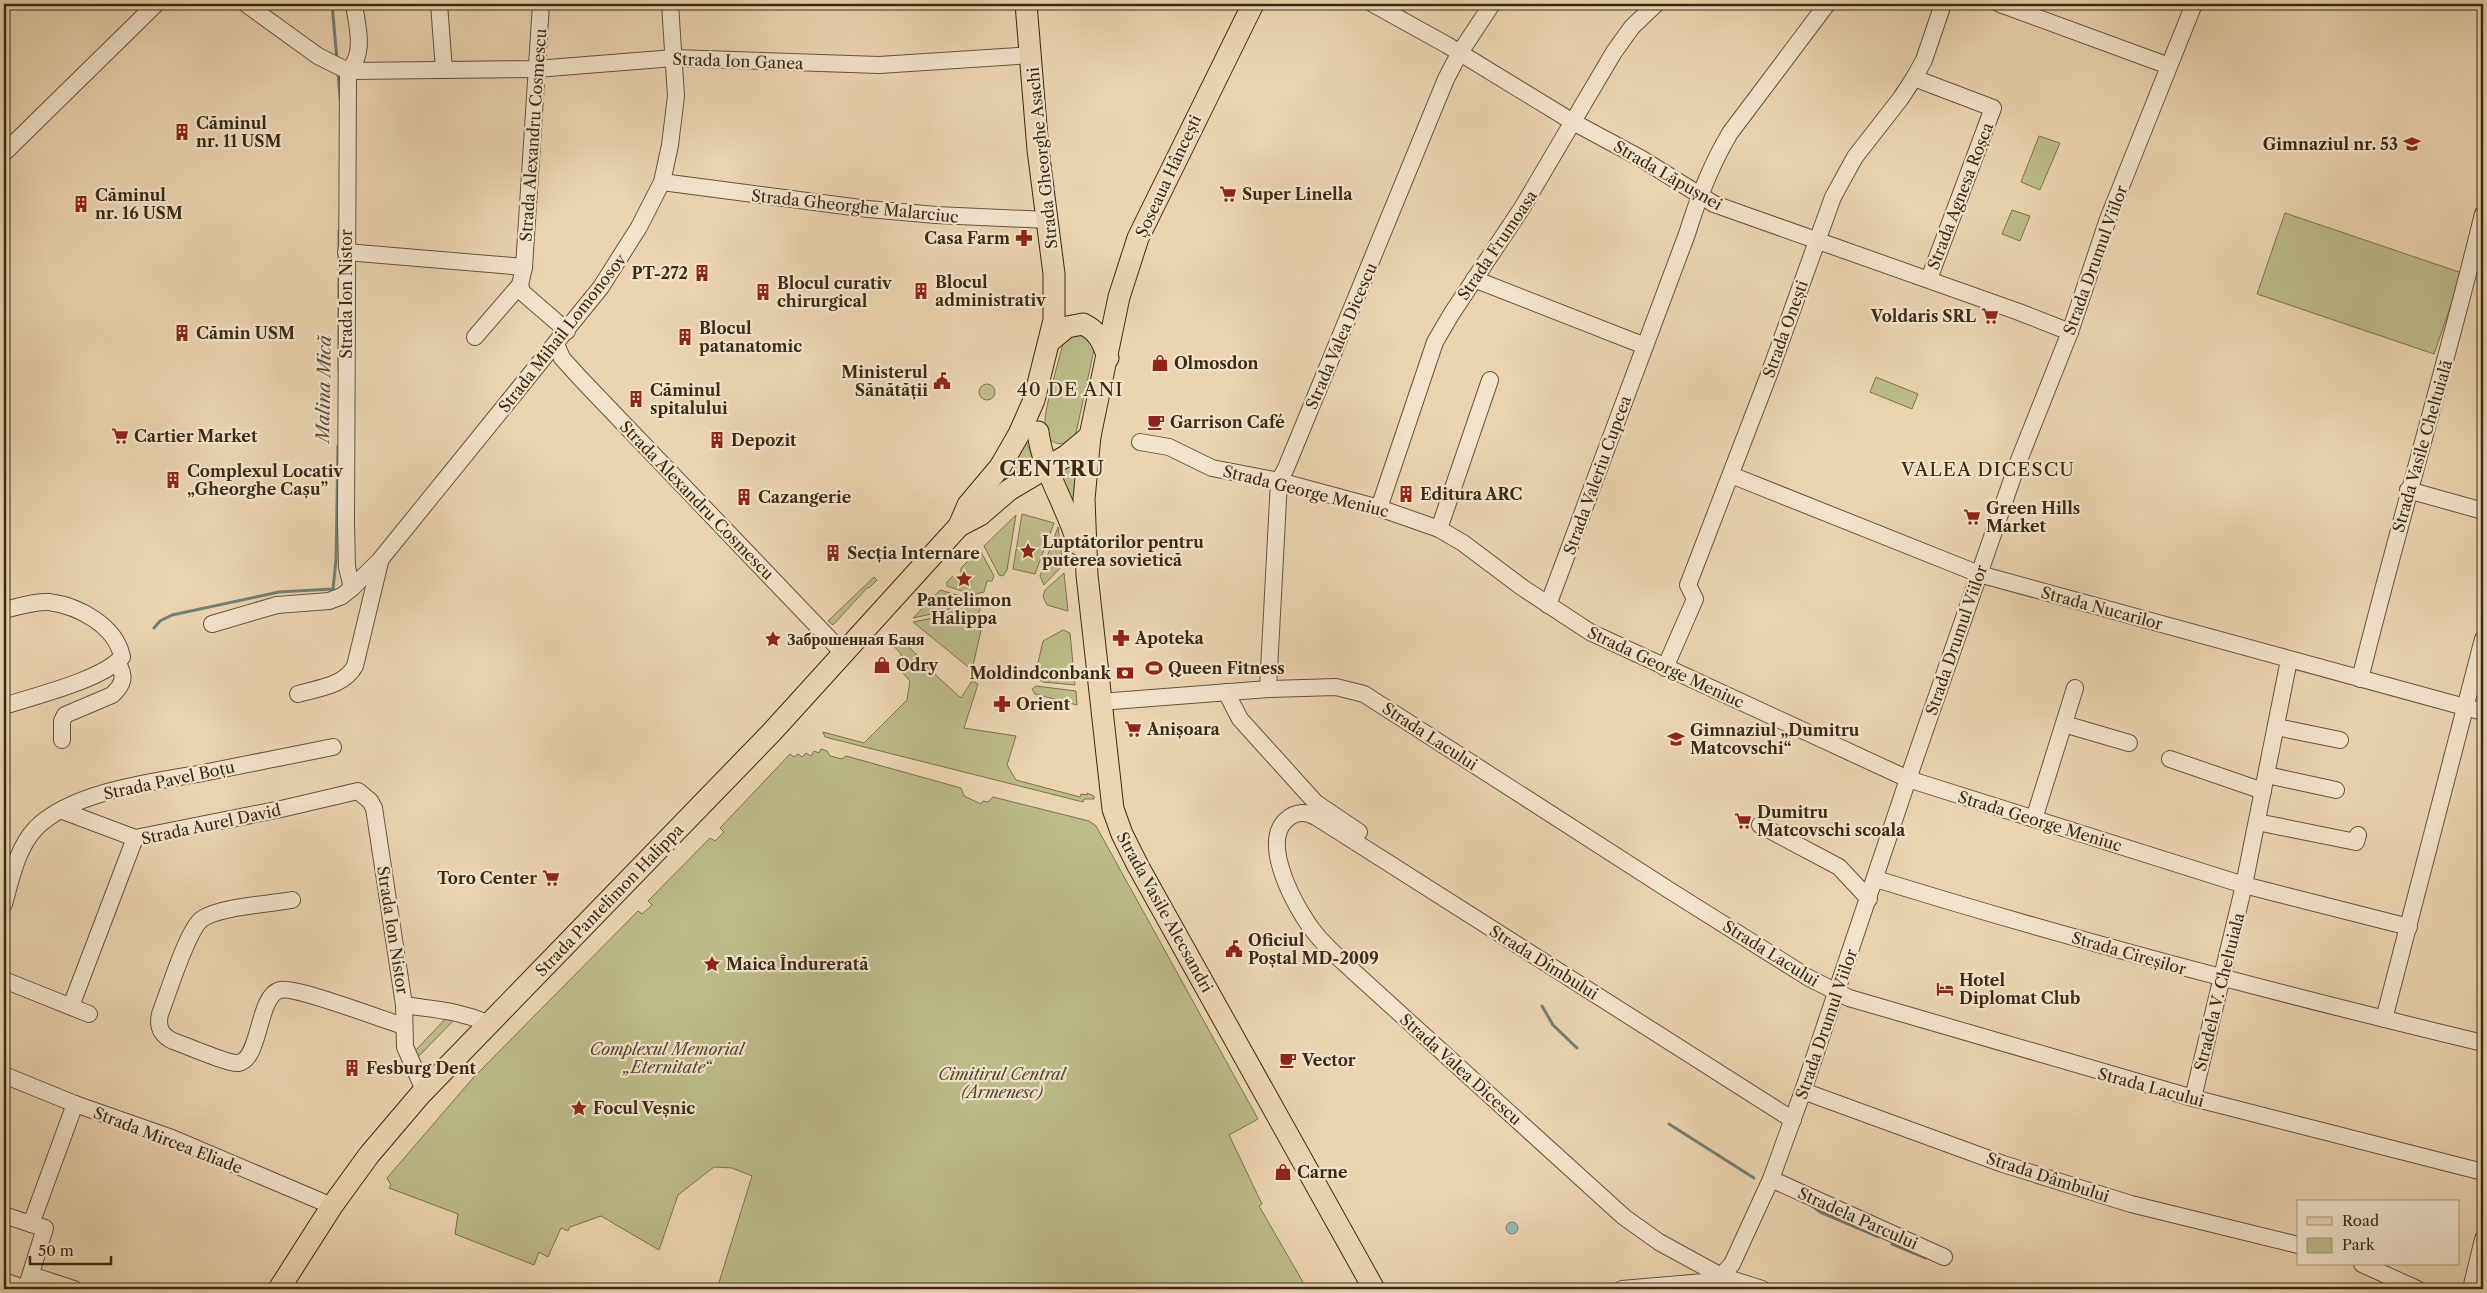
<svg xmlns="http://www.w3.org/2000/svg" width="2487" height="1293" viewBox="0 0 2487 1293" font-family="'Libre Caslon Text',serif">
  <rect width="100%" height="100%" fill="#ecd4b1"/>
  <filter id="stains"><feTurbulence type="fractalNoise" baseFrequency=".004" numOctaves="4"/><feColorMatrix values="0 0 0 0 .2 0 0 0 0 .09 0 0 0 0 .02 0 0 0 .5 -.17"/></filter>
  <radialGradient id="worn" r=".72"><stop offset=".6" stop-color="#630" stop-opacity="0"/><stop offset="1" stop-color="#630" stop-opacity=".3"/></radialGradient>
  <g fill="#bcbc89" stroke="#7a734f">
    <path d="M2039 136 2060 143 2040 190 2021 182Z"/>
    <path d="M2012 210 2030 216 2020 241 2002 234Z"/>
    <path d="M2285 213 2462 273 2434 354 2257 294Z"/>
    <path d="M1084 335 1093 345 1094 350 1076 433 1068 443C1054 446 1046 440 1045 425 1043 414 1059 359 1063 344L1070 336Z"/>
    <path d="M1876 377 1918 394 1912 409 1870 392Z"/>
    <circle cx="987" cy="392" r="8"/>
    <path d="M1026 442 1035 462 1015 474 1009 468Z"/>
    <path d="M1078 462 1076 505 1071 507 1060 471Z"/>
    <path d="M1022 514 1054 523 1035 574 1013 569Z"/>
    <path d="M1016 515 1007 570 1003 576 999 575 984 546Z"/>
    <path d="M1058 527 1063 565 1044 585 1040 576Z"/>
    <path d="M978 551 981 552 994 576 992 581H987L984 592 973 595 947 586V582L953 576H958L964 582 967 579 961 573V568Z"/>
    <path d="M1064 573 1068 611 1047 605 1043 597 1045 590Z"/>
    <path d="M874 577 877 580 869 588 868 587 833 625 828 621Z"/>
    <path d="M940 590 968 598 945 611 913 618Z"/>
    <path d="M973 601 982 602 978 616 984 617 972 670 913 622 943 616Z"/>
    <path d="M1063 630 1070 633 1075 685 1043 682 1035 676 1043 641Z"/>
    <path d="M899 637 920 658 919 660 961 698 972 681 978 684 964 728 1016 736 1007 765 1016 780 1080 797 1081 794 1087 795V793L1094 796V799H1084L1083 802 825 737 823 732 864 743 907 700 910 681 901 671V654L892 644Z"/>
    <path d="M1036 686 1076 691 1077 705 1035 694 1032 689Z"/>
    <path d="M821 749 827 751 830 756 842 759 846 756 961 788 964 796 981 804 983 801 988 802 993 797 1089 821 1096 826 1258 1119 1229 1135 1262 1204 1259 1206 1307 1289H717L752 1176 732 1168 714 1167 678 1195 659 1250 601 1216 570 1227 568 1231 561 1228 548 1257 539 1252 534 1265 455 1234 458 1214 389 1188 391 1185 387 1178 473 1078 638 911 642 914 652 905 648 901 710 838 715 841 724 832 720 828 790 754 794 757 798 754 802 757 806 753 811 756 814 751 819 753Z"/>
    <path d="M447 1017H457L415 1060V1051Z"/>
  </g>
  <circle fill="#9ab7b3" stroke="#737f74" cx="1512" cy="1228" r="6"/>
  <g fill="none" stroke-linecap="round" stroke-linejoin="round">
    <g stroke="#737f74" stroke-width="3">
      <path d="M332 4 337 60"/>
      <path d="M338 72 340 98"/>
      <path d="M339 370V231"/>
      <path d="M154 628 160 621 172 615 279 592 333 589 336 560 338 446"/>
      <path d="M1542 1006 1553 1025 1577 1048"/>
      <path d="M1669 1124 1754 1178"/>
      <path d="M1811 1205 1820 1212 1879 1237"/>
      <path d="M1892 1244 1926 1258"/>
    </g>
    <g stroke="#66543c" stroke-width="18">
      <g id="minor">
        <path d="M246 4 318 56 348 71 536 69 674 58 879 65 1032 55"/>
        <path d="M439 4 444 70"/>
        <path d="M1373 4 1447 45 1573 122 1642 159 1714 204 2019 312 2070 332"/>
        <path d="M2000 4 2169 66"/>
        <path d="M1914 78 1993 108 1929 279"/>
        <path d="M4 153 156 4"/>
        <path d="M662 182 868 209 936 215 1048 220"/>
        <path d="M346 252 524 267"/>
        <path d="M1474 279 1645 346"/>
        <path d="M520 285 522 292 567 331"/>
        <path d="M475 337 520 285 524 267 541 4"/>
        <path d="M556 344 562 358 580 378 844 654"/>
        <path d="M1140 442 1169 447 1212 468 1279 481 1379 508 1439 529 1463 543 1523 588 1590 632 1908 779 2244 885 2409 927"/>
        <path d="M1731 475 1979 574 2483 712"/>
        <path d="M2408 490 2483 511"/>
        <path d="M1379 508 1435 342 1452 313 1522 208 1614 52 1632 27 1656 4"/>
        <path d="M1439 529 1490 380"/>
        <path d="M352 588 347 567 346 523 348 71C366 54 357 26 354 4"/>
        <path d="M1548 605 1687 234C1698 198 1711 165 1730 133L1827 4"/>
        <path d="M4 610C18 607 34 601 49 602 79 606 116 626 122 657 102 680 34 696 4 706"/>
        <path d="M212 624 277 605 329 601 342 596 352 588 380 560 601 287 639 227 662 182 670 145 676 96 670 4"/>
        <path d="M1665 668 1695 599 1688 585 1768 377 1833 197 1855 157 1901 98 1914 78 1924 60 1943 4"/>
        <path d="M2360 679C2399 523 2445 369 2483 214"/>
        <path d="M1268 689 1279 481 1286 468 1446 79 1459 54 1492 4"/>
        <path d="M1226 692 1240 719 1316 803 1359 832"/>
        <path d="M298 694C318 688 344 686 355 666L380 562"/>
        <path d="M1100 702 1268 689 1336 687 1364 694 1669 890 1809 978 1849 998 2193 1098 2483 1172"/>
        <path d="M2064 724 2129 743"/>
        <path d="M2276 727 2340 740"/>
        <path d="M62 740V721L65 715 112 695C124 684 126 676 117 662"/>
        <path d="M2170 759 2263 791"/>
        <path d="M2267 775 2336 790"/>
        <path d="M63 811 135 838"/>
        <path d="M2034 819 2075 688"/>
        <path d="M2257 822 2356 842 2358 835"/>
        <path d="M1760 825 1839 867 1869 899"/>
        <path d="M1876 879C2076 941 2279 994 2483 1043"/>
        <path d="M292 900C270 904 218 907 202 919 187 930 168 994 160 1014 157 1027 161 1035 173 1041 185 1045 228 1064 238 1063 261 1060 257 996 280 990 296 986 383 1020 404 1026"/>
        <path d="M4 904C11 879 17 848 36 828 73 791 153 782 203 773 246 764 290 756 333 747"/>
        <path d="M4 980 89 1014"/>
        <path d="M404 1005C436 1010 457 1010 487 1023"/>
        <path d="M71 1006 135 838 281 809 358 791 370 801 374 808 404 1005 405 1047 424 1090"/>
        <path d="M2384 1019 2483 639"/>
        <path d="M4 1075 75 1104 172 1138 332 1206"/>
        <path d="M1803 1091 2003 1164 2131 1204 2298 1245"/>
        <path d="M2193 1098 2244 885 2289 660"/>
        <path d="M1771 1179 1944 1257"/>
        <path d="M4 1215 31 1224"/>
        <path d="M2362 1264 2417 1289"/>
        <path d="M31 1275 74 1289"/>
        <path d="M4 1281 26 1289"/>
        <path d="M26 1289 45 1228 31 1224 75 1104"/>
        <path d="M1622 1289 1704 1282 1721 1276 1732 1264 1771 1179 1803 1091 1908 779 2017 465 2070 332 2108 219 2194 4"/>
        <path d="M1762 1289 1721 1276 1659 1242 1624 1217 1353 971C1340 959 1326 947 1315 933 1297 911 1261 846 1285 821 1295 811 1305 811 1316 817L1793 1120"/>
        <path d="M2471 1289 2483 1239"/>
      </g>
    </g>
    <g stroke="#392a15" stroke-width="23">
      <g id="major">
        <path d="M1253 4 1138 238 1119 297 1090 436 1084 499 1087 575 1113 809 1122 834 1138 866 1374 1289"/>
        <path d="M1049 342 1067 327 1083 324C1098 331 1103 342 1108 358"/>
        <path d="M1038 432C1043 472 1067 506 1078 544"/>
        <path d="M959 526 980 515 1009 490 1066 456 1090 436"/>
        <path d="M279 1289 332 1206 369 1155 420 1095 771 733 959 526 968 505 1000 467 1019 434 1034 400 1054 320V274L1038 150 1026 4"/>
      </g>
    </g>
    <use href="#minor" stroke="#f3e3cc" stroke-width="16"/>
    <use href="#major" stroke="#ecd4b1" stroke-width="21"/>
  </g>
  <defs>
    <g id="building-bare" transform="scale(1.35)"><path d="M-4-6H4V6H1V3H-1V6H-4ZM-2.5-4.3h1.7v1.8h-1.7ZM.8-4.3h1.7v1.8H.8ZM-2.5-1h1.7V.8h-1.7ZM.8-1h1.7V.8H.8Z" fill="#8f2418" stroke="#f3e3cc" stroke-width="2.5" paint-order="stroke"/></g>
    <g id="school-bare" transform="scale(1.35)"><path d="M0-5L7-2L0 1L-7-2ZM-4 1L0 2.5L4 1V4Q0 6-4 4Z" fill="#8f2418" stroke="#f3e3cc" stroke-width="2.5" paint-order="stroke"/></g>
    <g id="supermarket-bare" transform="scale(1.35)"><path d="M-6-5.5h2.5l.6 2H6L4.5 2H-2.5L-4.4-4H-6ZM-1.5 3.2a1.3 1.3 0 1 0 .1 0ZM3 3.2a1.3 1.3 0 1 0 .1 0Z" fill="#8f2418" stroke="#f3e3cc" stroke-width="2.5" paint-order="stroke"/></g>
    <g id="pharmacy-bare" transform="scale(1.35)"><path d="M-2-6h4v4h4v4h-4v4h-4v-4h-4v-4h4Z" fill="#8f2418" stroke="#f3e3cc" stroke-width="2.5" paint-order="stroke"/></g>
    <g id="shop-bare" transform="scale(1.35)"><path d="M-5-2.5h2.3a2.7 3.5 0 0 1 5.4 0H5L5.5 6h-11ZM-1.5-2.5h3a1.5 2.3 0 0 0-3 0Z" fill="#8f2418" stroke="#f3e3cc" stroke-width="2.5" paint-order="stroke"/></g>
    <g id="civic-bare" transform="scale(1.35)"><path d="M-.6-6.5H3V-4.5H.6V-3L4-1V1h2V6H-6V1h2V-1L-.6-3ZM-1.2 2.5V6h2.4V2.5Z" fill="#8f2418" stroke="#f3e3cc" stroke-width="2.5" paint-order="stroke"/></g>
    <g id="cafe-bare" transform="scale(1.35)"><path d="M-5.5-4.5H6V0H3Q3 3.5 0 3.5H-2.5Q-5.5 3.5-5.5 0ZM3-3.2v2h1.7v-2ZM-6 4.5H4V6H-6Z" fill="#8f2418" stroke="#f3e3cc" stroke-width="2.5" paint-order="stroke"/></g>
    <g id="sight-bare" transform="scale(1.35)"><path d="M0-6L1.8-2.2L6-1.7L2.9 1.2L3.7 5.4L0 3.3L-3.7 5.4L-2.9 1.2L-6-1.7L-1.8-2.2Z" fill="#8f2418" stroke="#f3e3cc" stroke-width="2.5" paint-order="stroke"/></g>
    <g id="stadium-bare" transform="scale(1.35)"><path d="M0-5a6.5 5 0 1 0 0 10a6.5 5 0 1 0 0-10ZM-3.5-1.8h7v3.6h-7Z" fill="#8f2418" stroke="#f3e3cc" stroke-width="2.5" paint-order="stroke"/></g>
    <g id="bank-bare" transform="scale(1.35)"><path d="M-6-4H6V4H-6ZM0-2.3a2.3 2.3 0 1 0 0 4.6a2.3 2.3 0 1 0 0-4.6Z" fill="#8f2418" stroke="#f3e3cc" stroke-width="2.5" paint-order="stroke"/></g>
    <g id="hotel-bare" transform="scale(1.35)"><path d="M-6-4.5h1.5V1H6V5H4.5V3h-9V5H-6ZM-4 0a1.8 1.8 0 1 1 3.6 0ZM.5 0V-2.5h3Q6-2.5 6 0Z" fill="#8f2418" stroke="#f3e3cc" stroke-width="2.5" paint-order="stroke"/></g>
  </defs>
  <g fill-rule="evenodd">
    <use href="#building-bare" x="182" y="132"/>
    <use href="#school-bare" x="2412" y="144"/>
    <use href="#supermarket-bare" x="1228" y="194"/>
    <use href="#building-bare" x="81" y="204"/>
    <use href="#pharmacy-bare" x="1024" y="238"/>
    <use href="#building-bare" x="702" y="273"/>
    <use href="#building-bare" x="921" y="291"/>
    <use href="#building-bare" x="763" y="292"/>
    <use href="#supermarket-bare" x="1990" y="316"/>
    <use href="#building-bare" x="182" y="333"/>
    <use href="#building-bare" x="685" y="337"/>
    <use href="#shop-bare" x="1160" y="363"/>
    <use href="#civic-bare" x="942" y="381"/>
    <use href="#building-bare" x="636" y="399"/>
    <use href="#cafe-bare" x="1156" y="422"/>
    <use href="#supermarket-bare" x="120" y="436"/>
    <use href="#building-bare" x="717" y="440"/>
    <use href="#building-bare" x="173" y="480"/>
    <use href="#building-bare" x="1406" y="494"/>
    <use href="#building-bare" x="744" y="497"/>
    <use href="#supermarket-bare" x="1972" y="517"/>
    <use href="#sight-bare" x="1028" y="551"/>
    <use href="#building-bare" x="833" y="553"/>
    <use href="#sight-bare" x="964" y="579"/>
    <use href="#pharmacy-bare" x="1121" y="638"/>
    <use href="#sight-bare" x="773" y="639"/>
    <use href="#shop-bare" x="882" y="665"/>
    <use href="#stadium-bare" x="1154" y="668"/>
    <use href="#bank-bare" x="1125" y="673"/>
    <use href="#pharmacy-bare" x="1002" y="704"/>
    <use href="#supermarket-bare" x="1133" y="729"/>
    <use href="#school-bare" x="1676" y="739"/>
    <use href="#supermarket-bare" x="1743" y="821"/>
    <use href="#supermarket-bare" x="551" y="878"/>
    <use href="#civic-bare" x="1234" y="949"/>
    <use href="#sight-bare" x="712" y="964"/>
    <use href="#hotel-bare" x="1945" y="989"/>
    <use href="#cafe-bare" x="1288" y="1060"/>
    <use href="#building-bare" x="352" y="1068"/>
    <use href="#sight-bare" x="579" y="1108"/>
    <use href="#shop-bare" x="1283" y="1172"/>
  </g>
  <g text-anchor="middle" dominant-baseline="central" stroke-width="4.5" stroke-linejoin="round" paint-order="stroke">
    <g font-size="16" fill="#392a15" stroke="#f3e3cc">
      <text transform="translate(738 61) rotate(2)">Strada Ion Ganea</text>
      <text transform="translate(533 135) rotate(-86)">Strada Alexandru Cosmescu</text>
      <text transform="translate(1042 158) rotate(-96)">Strada Gheorghe Asachi</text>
      <text transform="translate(1668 175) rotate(30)">Strada Lăpușnei</text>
      <text transform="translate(1168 176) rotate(-65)">Șoseaua Hâncești</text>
      <text transform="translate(1960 196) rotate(-69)">Strada Agnesa Roșca</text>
      <text transform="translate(855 206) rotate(6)">Strada Gheorghe Malarciuc</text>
      <text transform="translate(1497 245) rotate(-56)">Strada Frumoasa</text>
      <text transform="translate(2095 260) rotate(-70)">Strada Drumul Viilor</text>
      <text transform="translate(346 294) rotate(-90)">Strada Ion Nistor</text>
      <text transform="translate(1785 329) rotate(-70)">Strada Onești</text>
      <text transform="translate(562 333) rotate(-52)">Strada Mihail Lomonosov</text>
      <text transform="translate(1341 336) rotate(-67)">Strada Valea Dicescu</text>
      <text transform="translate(2422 446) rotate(-74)">Strada Vasile Cheltuială</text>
      <text transform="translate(1597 475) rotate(-70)">Strada Valeriu Cupcea</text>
      <text transform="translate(1306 491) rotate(14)">Strada George Meniuc</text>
      <text transform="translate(697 500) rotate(46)">Strada Alexandru Cosmescu</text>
      <text transform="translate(2102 608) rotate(15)">Strada Nucarilor</text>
      <text transform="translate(1956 640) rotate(-71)">Strada Drumul Viilor</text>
      <text transform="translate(1666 667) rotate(25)">Strada George Meniuc</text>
      <text transform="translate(1430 736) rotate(33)">Strada Lacului</text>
      <text transform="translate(169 780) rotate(-12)">Strada Pavel Boțu</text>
      <text transform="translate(2040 821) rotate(17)">Strada George Meniuc</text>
      <text transform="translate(211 824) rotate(-12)">Strada Aurel David</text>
      <text transform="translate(609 900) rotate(-46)">Strada Pantelimon Halippa</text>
      <text transform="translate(1165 912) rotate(61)">Strada Vasile Alecsandri</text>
      <text transform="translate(393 930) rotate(81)">Strada Ion Nistor</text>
      <text transform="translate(1771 953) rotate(32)">Strada Lacului</text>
      <text transform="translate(2129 953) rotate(16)">Strada Cireșilor</text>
      <text transform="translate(1544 962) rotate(32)">Strada Dîmbului</text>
      <text transform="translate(2219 992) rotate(-76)">Stradela V. Cheltuiala</text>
      <text transform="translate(1826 1024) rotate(-71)">Strada Drumul Viilor</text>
      <text transform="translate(1461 1069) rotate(42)">Strada Valea Dicescu</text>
      <text transform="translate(2151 1087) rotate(15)">Strada Lacului</text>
      <text transform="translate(168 1140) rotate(21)">Strada Mircea Eliade</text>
      <text transform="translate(2048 1177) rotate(18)">Strada Dâmbului</text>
      <text transform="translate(1858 1218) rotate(24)">Stradela Parcului</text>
    </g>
    <g font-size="16" font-weight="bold" fill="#392a15" stroke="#f3e3cc" text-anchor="start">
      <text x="196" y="123">Căminul<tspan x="196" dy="18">nr. 11 USM</tspan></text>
      <text x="2398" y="144" text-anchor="end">Gimnaziul nr. 53</text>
      <text x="1242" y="194">Super Linella</text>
      <text x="95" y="195">Căminul<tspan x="95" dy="18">nr. 16 USM</tspan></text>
      <text x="1010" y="238" text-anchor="end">Casa Farm</text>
      <text x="688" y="273" text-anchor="end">PT-272</text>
      <text x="935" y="282">Blocul<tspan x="935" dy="18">administrativ</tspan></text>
      <text x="777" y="283">Blocul curativ<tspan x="777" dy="18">chirurgical</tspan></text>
      <text x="1976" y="316" text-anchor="end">Voldaris SRL</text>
      <text x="699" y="328">Blocul<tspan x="699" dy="18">patanatomic</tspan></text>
      <text x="196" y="333">Cămin USM</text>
      <text x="1174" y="363">Olmosdon</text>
      <text x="928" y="372" text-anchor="end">Ministerul<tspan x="928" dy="18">Sănătății</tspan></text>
      <text x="650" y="390">Căminul<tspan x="650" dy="18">spitalului</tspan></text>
      <text x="1170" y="422">Garrison Café</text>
      <text x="134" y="436">Cartier Market</text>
      <text x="731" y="440">Depozit</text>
      <text x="187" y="471">Complexul Locativ<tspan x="187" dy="18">„Gheorghe Cașu”</tspan></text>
      <text x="1420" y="494">Editura ARC</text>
      <text x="758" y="497">Cazangerie</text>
      <text x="1986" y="508">Green Hills<tspan x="1986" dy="18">Market</tspan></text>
      <text x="1042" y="542">Luptătorilor pentru<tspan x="1042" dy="18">puterea sovietică</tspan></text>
      <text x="847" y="553">Secția Internare</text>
      <text x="964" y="600" text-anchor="middle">Pantelimon<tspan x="964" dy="18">Halippa</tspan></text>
      <text x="1135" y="638">Apoteka</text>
      <text x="787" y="639">Заброшенная Баня</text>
      <text x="896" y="665">Odry</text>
      <text x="1168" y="668">Queen Fitness</text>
      <text x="1111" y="673" text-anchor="end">Moldindconbank</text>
      <text x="1016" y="704">Orient</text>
      <text x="1147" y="729">Anișoara</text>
      <text x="1690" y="730">Gimnaziul „Dumitru<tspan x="1690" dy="18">Matcovschi“</tspan></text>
      <text x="1757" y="812">Dumitru<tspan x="1757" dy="18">Matcovschi scoala</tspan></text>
      <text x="537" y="878" text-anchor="end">Toro Center</text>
      <text x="1248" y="940">Oficiul<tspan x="1248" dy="18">Poștal MD-2009</tspan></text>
      <text x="726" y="964">Maica Îndurerată</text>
      <text x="1959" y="980">Hotel<tspan x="1959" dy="18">Diplomat Club</tspan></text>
      <text x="1302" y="1060">Vector</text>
      <text x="366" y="1068">Fesburg Dent</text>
      <text x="593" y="1108">Focul Veșnic</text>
      <text x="1297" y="1172">Carne</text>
    </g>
    <g font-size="16" font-style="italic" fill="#53472c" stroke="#f3e3cc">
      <text x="667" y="1049">Complexul Memorial<tspan x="667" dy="18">„Eternitate“</tspan></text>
      <text x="1002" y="1074">Cimitirul Central<tspan x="1002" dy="18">(Armenesc)</tspan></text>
    </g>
    <g font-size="18" font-style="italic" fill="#514d3c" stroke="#f3e3cc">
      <text transform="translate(324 389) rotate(-89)">Malina Mică</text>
    </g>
    <g font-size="19" letter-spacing="1" fill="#392a15" stroke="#f3e3cc">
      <text x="1070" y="389">40 DE ANI</text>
      <text x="1988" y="469">VALEA DICESCU</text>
    </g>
    <g font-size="21" font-weight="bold" letter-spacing="1" fill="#392a15" stroke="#f3e3cc">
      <text x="1052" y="468">CENTRU</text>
    </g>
  </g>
  <rect width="2487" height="1293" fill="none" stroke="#ecd4b1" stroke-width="20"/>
  <rect x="5" y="5" width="2477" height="1283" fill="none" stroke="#392a15" stroke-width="2.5"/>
  <rect x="10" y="10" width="2467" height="1273" fill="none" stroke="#392a15"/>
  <rect x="2297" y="1200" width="162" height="65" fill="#f3e3cc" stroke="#a99983"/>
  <rect x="2307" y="1217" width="25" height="8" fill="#ecd4b1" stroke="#a99983"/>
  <text x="2342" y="1226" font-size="15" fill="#392a15">Road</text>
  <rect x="2307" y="1238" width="25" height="15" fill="#bcbc89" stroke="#a99983"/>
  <text x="2342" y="1250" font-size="15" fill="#392a15">Park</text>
  <path d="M30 1256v8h81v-8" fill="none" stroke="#392a15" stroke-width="2.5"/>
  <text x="38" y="1256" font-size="15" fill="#392a15" stroke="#f3e3cc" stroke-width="4" paint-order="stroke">50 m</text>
  <rect width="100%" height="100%" filter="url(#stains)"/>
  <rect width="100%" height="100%" fill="url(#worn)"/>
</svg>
